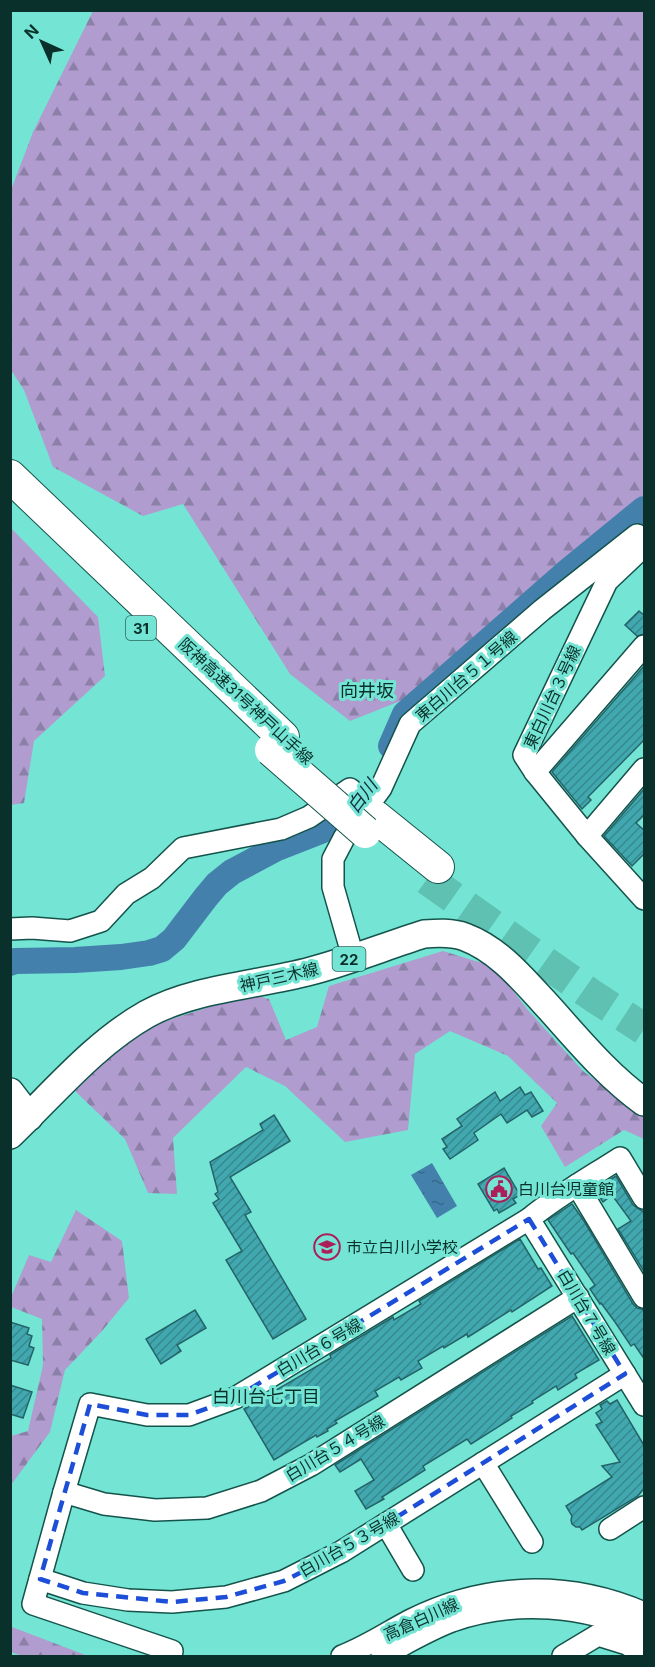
<svg xmlns="http://www.w3.org/2000/svg" width="655" height="1667" viewBox="0 0 655 1667" font-family="Inter,'Noto Sans JP',sans-serif">
  <defs>
    <pattern id="forest-firs" width="22" height="20" patternUnits="userSpaceOnUse" patternTransform="scale(1.5)"><rect width="22" height="20" fill="#b09ccf"/><path d="M5 1l3.5 6h-7zM16 11l3.5 6h-7z" fill="#8d80a8"/></pattern>
    <pattern id="water-ripples" width="26" height="14" patternUnits="userSpaceOnUse" patternTransform="scale(1.5)"><rect width="26" height="14" fill="#4380ac"/><path d="M2 4q2-2 4 0t4 0M15 11q2-2 4 0t4 0" fill="none" stroke="#36698c"/></pattern>
    <pattern id="building-hatch" width="6" height="6" patternUnits="userSpaceOnUse" patternTransform="scale(1.5)"><rect width="6" height="6" fill="#42a8b0"/><path d="M-1 1l2-2M0 6l6-6M5 7l2-2" fill="none" stroke="#35898f"/></pattern>
  </defs>
  <rect width="100%" height="100%" fill="#74e5d4"/>
  <g fill="url(#forest-firs)">
    <path d="M93 11H644V496L638 500 418 694 350 721 290 674 183 504 143 516 53 467 24 390 11 370V190L33 132Z"/>
    <path d="M10 527 98 617 105 676 34 741 24 803 11 805Z"/>
    <path d="M443 951 495 967 527 1009 583 1071 630 1106 644 1115V1139L624 1130 565 1167 541 1126 557 1103 508 1056 450 1031 415 1054 408 1130 345 1142 285 1086 246 1067 173 1138 177 1194 148 1193 125 1139 75 1091 113 1053 159 1023 250 994 269 999 286 1040 317 1027 329 986Z"/>
    <path d="M76 1210 122 1241 129 1298 102 1331 65 1370 50 1432 11 1485V1436L28 1431 43 1365 42 1319 11 1307V1297L29 1255 51 1262Z"/>
    <path d="M10 1625 12 1627 88 1656H22L11 1652Z"/>
  </g>
  <path fill="url(#water-ripples)" d="M432 1163 457 1206 437 1218 411 1175Z"/>
  <g fill="none" stroke-linecap="round" stroke-linejoin="round">
    <g stroke="#4380ac" stroke-width="26">
      <path d="M391 746 405 714 567 572 644 509"/>
      <path d="M10 963 15 961 75 960 121 957 149 953 162 949 174 939 206 897 217 884 232 872 275 849 321 831 348 816 358 803"/>
    </g>
  </g>
  <g fill="url(#building-hatch)" stroke="#246469" stroke-width="1.5">
    <path d="M639 611 645 616V634L637 636 625 625Z"/>
    <path d="M645 665V739L588 797 591 800 582 809 552 772Z"/>
    <path d="M645 788V814L636 823 645 831V853L632 866 604 836Z"/>
    <path d="M520 1087 525 1095 531 1092 543 1111 532 1117 527 1110 507 1123 501 1114 474 1133 478 1140 450 1159 443 1149 447 1147 442 1139 462 1126 457 1119 495 1092 500 1101Z"/>
    <path d="M274 1115 290 1141 230 1177 251 1212 245 1215 306 1319 273 1339 226 1260 242 1251 213 1203 219 1199 215 1194 218 1192 210 1162 263 1130 260 1124Z"/>
    <path d="M504 1168 520 1195 513 1199 516 1203 499 1213 497 1209 494 1211 478 1184Z"/>
    <path d="M616 1176 633 1205 645 1213V1273L618 1229 631 1221 612 1195 603 1202 594 1189Z"/>
    <path d="M572 1204 584 1221 633 1304 637 1308 645 1310V1360L634 1344 631 1346 615 1322 601 1303 600 1304 590 1289 595 1285 573 1253 571 1254 548 1220Z"/>
    <path d="M520 1239 538 1269 541 1268 552 1286 512 1312 511 1310 468 1337 467 1334 444 1348 443 1346 418 1361 422 1368 401 1380 399 1377 375 1391 378 1396 335 1421 337 1423 327 1429 328 1431 317 1437 316 1435 274 1460 244 1409 331 1358 330 1355 385 1322 393 1317 394 1320 421 1304 419 1301Z"/>
    <path d="M195 1310 206 1328 177 1345 181 1351 161 1364 146 1339Z"/>
    <path d="M572 1316 599 1360 575 1374 577 1378 558 1390 556 1386 532 1401 533 1403 511 1416 512 1418 471 1444 467 1439 423 1466 425 1470 382 1497 384 1499 366 1509 355 1491 374 1480 361 1459 340 1472 335 1465Z"/>
    <path d="M10 1322 29 1328 27 1334 32 1336 29 1346 34 1348 28 1365 10 1360Z"/>
    <path d="M10 1385 32 1392 23 1418 10 1414Z"/>
    <path d="M617 1400 645 1447V1487L638 1496 582 1530 580 1527H576L572 1524 571 1520 572 1516 566 1506 612 1477 602 1466 620 1462 596 1425 602 1422 596 1413 602 1409 600 1405 607 1401 610 1404Z"/>
  </g>
  <g fill="none" stroke-linecap="round" stroke-linejoin="round">
    <path stroke="#5fc1b2" stroke-width="32" stroke-dasharray="32 16" stroke-linecap="butt" d="M427 879 593 996 644 1029"/>
    <g stroke="#14534b" stroke-width="24">
      <g id="minor">
        <path d="M644 546 607 581 524 755 535 772 587 836 644 899"/>
        <path d="M535 772 644 646"/>
        <path d="M587 836 644 769"/>
        <path d="M10 929 32 928 70 931 101 921 126 894 152 878 183 848 281 829 309 817 350 789 368 805"/>
        <path d="M353 957 333 887V859L344 838 381 788 410 724 542 610 637 535 644 543"/>
        <path d="M577 1185 644 1297"/>
        <path d="M529 1219 644 1405"/>
        <path d="M483 1463 532 1542"/>
        <path d="M64 1492 104 1504 155 1510 207 1508 261 1491 311 1465 578 1297"/>
        <path d="M386 1524 413 1570"/>
        <path d="M610 1529 644 1507"/>
        <path d="M40 1579 83 1593 128 1600 172 1602 226 1597 284 1581 341 1552 625 1374"/>
        <path d="M171 1656 172 1651 33 1604 64 1492 90 1404 147 1415H189L235 1398 529 1219C557 1196 589 1178 620 1158L644 1198"/>
        <path d="M342 1656C366 1647 388 1632 411 1620 485 1583 568 1580 644 1613"/>
        <path d="M382 1656C405 1644 428 1630 452 1621 515 1599 584 1605 644 1632"/>
        <path d="M563 1656 598 1635 627 1644 644 1655"/>
      </g>
    </g>
    <g stroke="#14534b" stroke-width="30">
      <g id="major">
        <path d="M10 1092 29 1117"/>
        <path d="M10 1135C54 1093 94 1044 147 1014 194 988 259 985 311 971 349 961 386 946 424 934 437 933 452 932 465 937 497 949 520 976 543 1001 575 1036 605 1074 644 1102"/>
      </g>
    </g>
    <g stroke="#14534b" stroke-width="34">
      <g id="highway">
        <path d="M10 476 283 737"/>
        <path d="M376 817 438 867"/>
      </g>
    </g>
    <use href="#minor" stroke="#fff" stroke-width="21"/>
    <use href="#major" stroke="#fff" stroke-width="27"/>
    <use href="#highway" stroke="#fff" stroke-width="32"/>
    <g stroke="#14534b" stroke-width="34" stroke-linecap="butt">
      <path id="highway-bridge" d="M271 750 365 832"/>
    </g>
    <use href="#highway-bridge" stroke="#fff" stroke-width="32"/>
  </g>
  <path fill="none" stroke="#1d4ed8" stroke-width="4.5" stroke-dasharray="12 8" stroke-linejoin="round" d="M529 1219 625 1374 341 1552 284 1581 226 1597 172 1602 83 1593 40 1579 90 1404 147 1415H189L235 1398Z"/>
  <defs>
    <g id="civic-ring" transform="scale(1.35)"><circle r="9.5" fill="#74e5d4" stroke="#ac1e59" stroke-width="1.5"/><path d="M-.6-6.5H3V-4.5H.6V-3L4-1V1h2V6H-6V1h2V-1L-.6-3ZM-1.2 2.5V6h2.4V2.5Z" fill="#ac1e59"/></g>
    <g id="school-ring" transform="scale(1.35)"><circle r="9.5" fill="#74e5d4" stroke="#ac1e59" stroke-width="1.5"/><path d="M0-5L7-2L0 1L-7-2ZM-4 1L0 2.5L4 1V4Q0 6-4 4Z" fill="#ac1e59"/></g>
  </defs>
  <g fill-rule="evenodd">
    <use href="#civic-ring" x="499" y="1189"/>
    <use href="#school-ring" x="327" y="1247"/>
  </g>
  <g text-anchor="middle" dominant-baseline="central" stroke-width="6" stroke-linejoin="round" paint-order="stroke">
    <g fill="#74e5d4" stroke="#2a665e" stroke-width="1.5">
      <rect x="126" y="616" width="30" height="24" rx="4.5"/>
      <rect x="332.5" y="947" width="33" height="24" rx="4.5"/>
    </g>
    <g font-size="15" font-weight="bold" fill="#0a302b">
      <text x="141" y="628">31</text>
      <text x="349" y="959">22</text>
    </g>
    <g font-size="16" fill="#0a302b" stroke="#74e5d4">
      <text transform="translate(466 676) rotate(-41)">東白川台５１号線</text>
      <text transform="translate(552 697) rotate(-65)">東白川台３号線</text>
      <text transform="translate(246 701) rotate(43)">阪神高速31号神戸山手線</text>
      <text transform="translate(279 977) rotate(-13)">神戸三木線</text>
      <text transform="translate(587 1312) rotate(59)">白川台７号線</text>
      <text transform="translate(319 1347) rotate(-31)">白川台６号線</text>
      <text transform="translate(335 1448) rotate(-31)">白川台５４号線</text>
      <text transform="translate(349 1544) rotate(-30)">白川台５３号線</text>
      <text transform="translate(421 1619) rotate(-24)">高倉白川線</text>
    </g>
    <g font-size="16" fill="#0a302b" stroke="#74e5d4" text-anchor="start">
      <text x="518" y="1189">白川台児童館</text>
      <text x="346" y="1247">市立白川小学校</text>
    </g>
    <g font-size="18" fill="#0a302b" stroke="#74e5d4">
      <text x="367" y="690">向井坂</text>
      <text x="266" y="1396">白川台七丁目</text>
    </g>
    <g font-size="18" font-style="italic" fill="#122d41" stroke="#74e5d4">
      <text transform="translate(362 796) rotate(-53)">白川</text>
    </g>
  </g>
  <rect width="655" height="1667" fill="none" stroke="#0a302b" stroke-width="24"/>
  <g transform="translate(42 42) rotate(315)" stroke="#74e5d4" stroke-width="4.5" paint-order="stroke">
  <path d="M0-4.5L10 22L0 15L-10 22Z" fill="#0a302b"/>
  <text y="-9" font-size="16" font-weight="bold" text-anchor="middle" fill="#0a302b">N</text>
  </g>
</svg>
